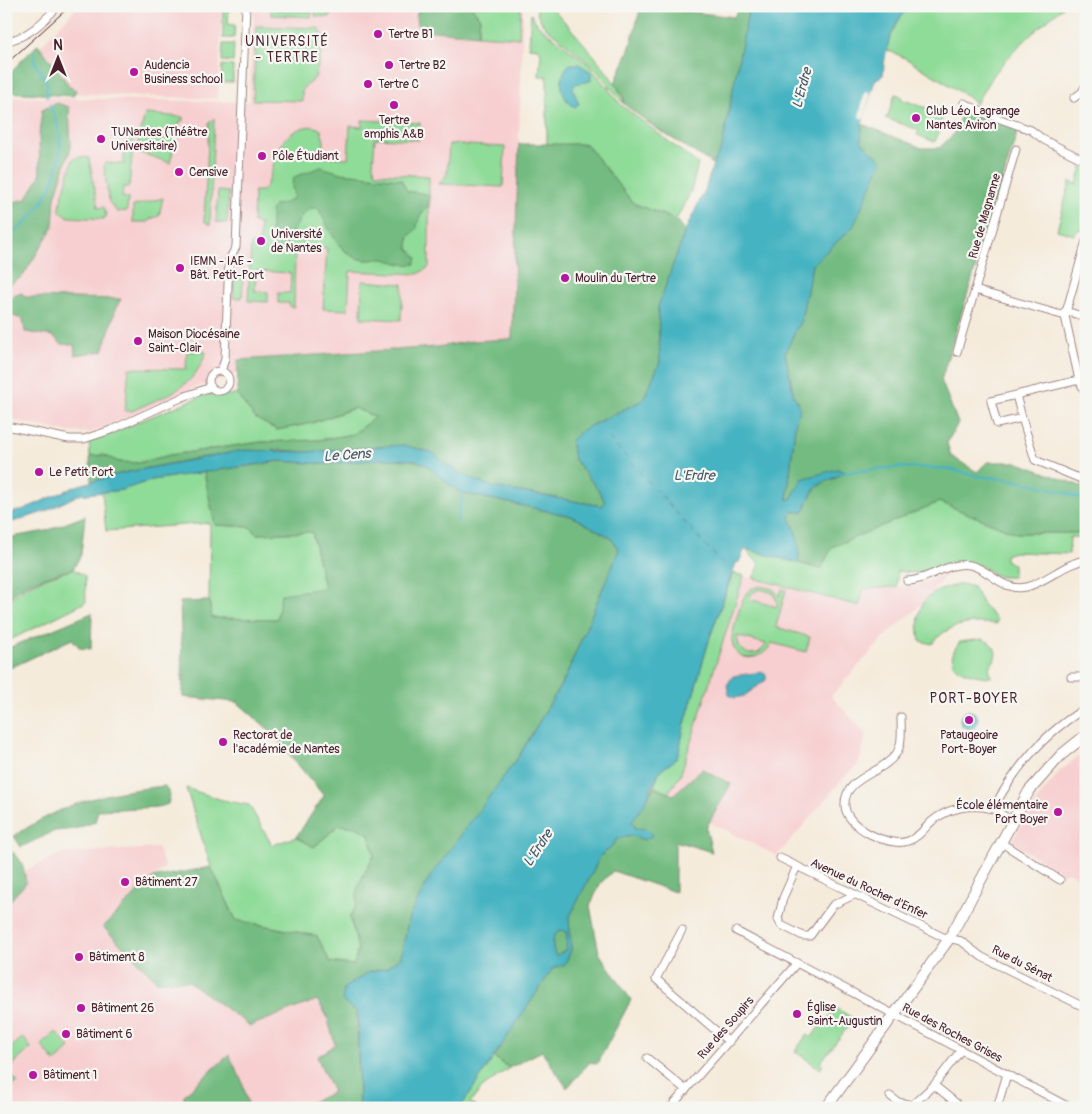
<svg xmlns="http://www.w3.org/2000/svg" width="1092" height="1114" viewBox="0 0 1092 1114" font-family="Pangolin,sans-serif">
  <rect width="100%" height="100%" fill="#f6f6f2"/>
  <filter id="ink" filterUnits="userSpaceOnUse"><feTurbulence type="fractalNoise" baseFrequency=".02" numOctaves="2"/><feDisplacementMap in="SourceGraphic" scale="10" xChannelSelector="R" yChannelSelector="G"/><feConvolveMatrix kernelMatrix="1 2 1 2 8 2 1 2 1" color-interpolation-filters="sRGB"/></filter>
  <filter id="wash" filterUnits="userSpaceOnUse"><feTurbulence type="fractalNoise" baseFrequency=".0096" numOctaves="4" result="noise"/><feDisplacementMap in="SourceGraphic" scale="20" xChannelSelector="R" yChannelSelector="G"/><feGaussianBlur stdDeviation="1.12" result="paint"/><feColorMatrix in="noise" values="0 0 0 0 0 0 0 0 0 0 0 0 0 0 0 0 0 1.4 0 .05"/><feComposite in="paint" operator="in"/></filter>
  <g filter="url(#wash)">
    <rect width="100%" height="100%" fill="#f5ebdb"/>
    <g fill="#f7cfd0">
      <path d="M78 6H222L218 99 60 93 35 52Z"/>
      <path d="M254 6H523L513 339 472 341 438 347 238 360 237 374 194 388 91 433 68 432 6 419V97L249 102Z"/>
      <path d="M949 572 916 610 890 631 831 696 866 734 861 757 857 766 847 774 777 856 664 799 680 776 744 576 858 606 864 589 916 586Z"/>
      <path d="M1086 750V882L1071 873 1065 872 1064 874 1011 842 1041 795 1059 772Z"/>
      <path d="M158 848 165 868 152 878 103 927 157 981H188L250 1026 316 1000 327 1016 335 1045 333 1092 300 1108H6V869L22 872 63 853Z"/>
    </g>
    <g fill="#8fdb98" stroke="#6c7d62" fill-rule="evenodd">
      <path d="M223 6H229L228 24 235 25 234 38H223Z"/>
      <path d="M271 6H276V10L312 12 311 17 271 15Z"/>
      <path d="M316 6H331L330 17 315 16Z"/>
      <path d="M471 6H521L519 38 478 35 480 18Z"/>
      <path d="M537 6H551C565 23 625 86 624 104L593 66 543 25 537 13Z"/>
      <path d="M910 6H1064C1031 34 995 64 976 104L964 94 905 58 885 49 901 15Z"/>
      <path d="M531 14 538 25 588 64 621 105 698 164 691 191 676 220 633 203 586 144 547 145V76H539L541 53 538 48 529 47Z"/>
      <path d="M256 26 318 28 325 37 315 78 302 89V101L253 100Z"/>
      <path d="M223 44H234L233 62 222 61Z"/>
      <path d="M222 65 233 66V82H221Z"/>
      <path d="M895 94 901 96V99L929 109 927 114 934 117 937 109 946 111 939 125 941 126 935 142 917 135 919 130 885 118 888 116Z"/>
      <path d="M145 114 183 117V121H180L170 163 136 151Z"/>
      <path d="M214 118V119L210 225 204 221 209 123Z"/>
      <path d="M362 120 420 123 419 140 375 138 373 165 376 173 429 176V267L418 274 350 271 348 310 323 309 327 248 295 247 294 307H290L289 303H278V293H290L291 273 256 271 255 291 268 292V302L248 301 251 244H259L260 224 253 223 254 191H262L266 187C276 165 275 137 302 128 309 126 314 125 321 130L324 141 323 157 348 158 350 126 362 127Z"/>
      <path d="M129 134 134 135 129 187H123L122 197 128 198 127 211 117 212 109 202 104 167 105 163 124 164V147Z"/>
      <path d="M449 144 505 147 503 187 439 184 447 174Z"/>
      <path d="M80 157 89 158 98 208 104 207 106 215 104 219 69 217 60 211V204L73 159Z"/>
      <path d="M1082 167 1086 169V223L1083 231 1079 229 1074 235 1057 230 1070 182 1077 184Z"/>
      <path d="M218 191 229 192 227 223 216 222Z"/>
      <path d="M163 198 159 216 150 219 148 222H133V206Z"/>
      <path d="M234 278H243L242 298H233Z"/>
      <path d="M362 281 403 284 401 320 361 318Z"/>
      <path d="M187 351 206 352C194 390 165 395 132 411H125L129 368 186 369Z"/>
      <path d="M207 394 237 395 255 418 277 430 312 423 355 408 375 417 353 434 319 440 261 442 170 455 138 463 119 462 103 455 90 456 89 442Z"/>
      <path d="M204 472 215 525 250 527 257 534 312 532 324 588 278 619 212 618 209 601 210 523 106 531 102 492 122 490 152 480Z"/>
      <path d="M939 502 1016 533H1086V538L1070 537 1069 554 1014 552 1005 555V560L1013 564V577H999L979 565 950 564 923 574 897 571V587L864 589 859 606 753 578 760 565 745 549 821 569 831 547Z"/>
      <path d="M73 569 85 576 86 602 6 642 8 602C27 582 46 578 73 569Z"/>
      <path d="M733 573 744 576 680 776 668 793 654 787 659 772 676 759 679 752 684 727 710 637Z"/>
      <path d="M962 584 973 587 982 603 997 620 996 624C973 621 947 623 932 644L920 641C914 603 925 591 962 584Z"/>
      <path d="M761 586 773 589 779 596 782 589 786 590 776 627 810 637 806 652 772 643C763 661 735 665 732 641 731 633 742 599 747 592 751 588 756 587 761 586ZM760 589 773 593 777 601V607L749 599 752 593ZM737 636 766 644V645L758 653 748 654 739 647Z"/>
      <path d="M982 639C996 644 1001 655 989 667L991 677C971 676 937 669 960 642Z"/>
      <path d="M186 788 222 800 249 805 272 845 296 837 314 847 339 825 356 827 369 834 374 855 358 886 356 906 350 917 358 949 354 966 330 962 317 936 236 920 211 867Z"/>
      <path d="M836 1008 854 1019 820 1063 823 1066 820 1069 795 1051 807 1035 811 1038 819 1027 821 1028Z"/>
      <path d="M56 1032 70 1048 55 1062 41 1045Z"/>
      <path d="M23 1037 31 1048 7 1070 18 1083 9 1086 6 1084V1052Z"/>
      <path d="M494 1057 509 1068 482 1088 470 1103 477 1108H460Z"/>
    </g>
    <g fill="#73bb80" stroke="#5e6d56">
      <path d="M420 6H471L480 18 478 35 422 30 417 25 416 17Z"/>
      <path d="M641 6 734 17 740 6H749L722 147 713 164 654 127 624 104V97L615 83 630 47Z"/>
      <path d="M6 17C15 28 14 41 6 53Z"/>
      <path d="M38 44 71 88 76 90 73 96 6 92C6 70 25 59 38 44Z"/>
      <path d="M57 103 69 107 71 147 55 197 53 227 23 276 6 287V207L10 203 26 199 40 176 39 135 42 110Z"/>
      <path d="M967 108 1018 130 941 380 958 423 947 443 951 456 977 472 987 462H1016L1086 488V533H1016L939 502 832 547 821 569 798 563C801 546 797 534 790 518L792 512H804C812 491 814 485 836 478L797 488 791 500 787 499 798 402 794 397 785 353 801 320 812 265 853 227 862 124 922 148H939L953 135 963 110Z"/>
      <path d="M519 144H586L633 203 676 220 685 231 658 307 660 362 643 400 591 425 574 459 599 491 605 502 602 506 492 487 463 475 444 463 433 453 373 447 306 452 280 450 205 457 123 473 91 482 90 456 103 455 119 462 138 463 170 455 261 442 319 440 353 434 375 417 354 408 312 423 277 430 255 418 237 395 238 360 438 347 472 341 512 339Z"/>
      <path d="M321 167 341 173 401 179 407 191 426 194 430 197C430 207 426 208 421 215 415 224 421 228 409 236L408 248 417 258 415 264C402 266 396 262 384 259 378 258 371 261 365 260 339 257 329 228 318 208 297 205 295 239 283 251H276L271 246V210L275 205 285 203 294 197 292 185 294 177Z"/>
      <path d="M22 293 25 297 121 299 116 308 103 351 75 355 74 345 61 344 53 336 25 332 23 319 6 314 7 298Z"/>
      <path d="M381 459C395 459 412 457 424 464 438 471 448 485 462 493L571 516 610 537 619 550 565 678 519 756 409 917 401 957 386 968 367 973 343 1001 357 1013 359 1108H300L333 1092 317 1057 335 1045 327 1016 317 1000 250 1026 188 981H157L103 927 152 878 211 867 236 920 317 936 330 962 354 965 358 949 350 917 356 906 358 886 374 855 369 834 356 827 339 825 314 847 296 837 324 796 268 729 237 702 183 697 180 602 209 601 212 618 277 619 281 594 324 588 312 532 257 534 250 527 215 525 204 472 280 461 327 464Z"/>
      <path d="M85 516 81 555 73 569C51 576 15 582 6 606V538L46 531Z"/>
      <path d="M92 613 91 649 80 648 72 639 6 670V649Z"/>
      <path d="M702 769 731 784 706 828 712 852 675 841V892L613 871 600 884 590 906 599 953 631 1000 597 1064 590 1062 567 1088 542 1051 509 1068 494 1057 553 968 565 964 571 950 569 918 601 855 609 849 618 838 633 836 644 840 632 821 654 787 673 795Z"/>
      <path d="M165 786 170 795 168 804 159 807 98 810 95 822 75 829 55 831 21 847 14 836C66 802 104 792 165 786Z"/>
      <path d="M6 848C22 857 24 866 26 883L6 905Z"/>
      <path d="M560 930 565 931 567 936 566 950 556 956C551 948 551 934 560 930Z"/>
      <path d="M229 1055 242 1081 249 1108H184V1095Z"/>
    </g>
    <g fill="#45b3c1" stroke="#486976" fill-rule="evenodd">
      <path d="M749 6H910C891 25 885 49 883 75L875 80 862 124 861 141 882 161 853 227 812 265 801 320 785 353 794 397C801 404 801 411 796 419L787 499H791L802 479 837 469 845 472C818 488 816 478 804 512H792L790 518C797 534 801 546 798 563L745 549 739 562 736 563 710 637 684 727 679 752 676 759 659 772 644 805 632 821 636 829 644 828 652 833 651 837 644 840 633 836 618 838 609 849 601 855 569 918 571 950 565 964 553 968 460 1108H359L358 1013 342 1001 344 988 367 973 386 968 401 957 409 917 430 877 519 756 565 678 619 550 610 537 571 516 462 493 451 486 425 464 415 460 381 459 327 464 280 461 152 480 122 490 78 495 44 512 6 524V514L22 510 79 485 123 473 244 450 306 452 403 445 434 453 444 463 463 475 492 487 602 506 605 502 599 491 574 459 571 440 582 430 643 400 660 362 658 307 685 231 705 190 713 164 722 147ZM560 930 565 931 567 936 566 950 556 956C551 948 551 934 560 930Z"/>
      <path d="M570 64H579L591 72V81L575 84 573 89 579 104 575 107C559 99 557 75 570 64Z"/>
      <path d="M762 672 766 675V680L744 696 735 698 729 695 727 685 733 676Z"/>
      <circle cx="969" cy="720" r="9"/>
    </g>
    <path fill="#f5ebdb" d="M865 92 871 93 864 119 859 117Z"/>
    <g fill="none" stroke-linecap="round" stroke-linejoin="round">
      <g stroke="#45b3c1" stroke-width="2.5">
        <path d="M35 52 34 61 47 82V97"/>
        <path d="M6 239C42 213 65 176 59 130 57 121 53 113 50 105"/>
        <path d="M844 473C877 468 914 465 948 469 960 471 973 476 985 477 1019 479 1054 488 1086 500"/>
        <path d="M457 521 464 491"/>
      </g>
      <path stroke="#485a67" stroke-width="1" stroke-dasharray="6 5" stroke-linecap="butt" d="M609 438 727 569"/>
    </g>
  </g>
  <g filter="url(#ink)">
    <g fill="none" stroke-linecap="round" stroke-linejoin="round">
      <g stroke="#a08583" stroke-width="9">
        <g id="street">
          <path d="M6 41C28 38 44 21 58 6"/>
          <path d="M1074 98 1082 92 1086 85"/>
          <path d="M964 103 986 114 1031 130 1044 140 1086 161"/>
          <path d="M1086 241 1065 316 1079 380 1086 394"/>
          <path d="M975 290 1065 316"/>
          <path d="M1065 311 1086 317"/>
          <path d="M957 352 1016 149"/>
          <circle cx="219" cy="381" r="10"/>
          <path d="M221 371 225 359 229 260 236 247 246 6"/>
          <path d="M1016 395 1022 418 997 424 991 401 1079 380"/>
          <path d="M1022 418 1035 460 1086 481"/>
          <path d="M6 426 69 439H84L111 430 183 397 211 387"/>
          <path d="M907 581C928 581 947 561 970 565 990 569 1002 592 1026 587 1047 582 1064 563 1086 560"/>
          <path d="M1071 677H1086"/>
          <path d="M901 717C901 729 903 744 896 754 882 774 843 777 845 806 846 827 889 848 908 841 918 838 924 829 931 822 947 808 972 803 992 809 999 811 1005 817 1012 821"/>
          <path d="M993 809C1015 768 1045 732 1086 708"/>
          <path d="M1000 842 1060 880"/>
          <path d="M780 858 943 937 961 941 982 957 1086 1008"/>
          <path d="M797 866 783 898 778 919 781 925 803 936H810L833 905 854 895"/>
          <path d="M682 930 656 979 729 1042"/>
          <path d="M736 931 1071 1108"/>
          <path d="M647 1058 686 1090"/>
          <path d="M934 1085 956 1103 952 1108"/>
          <path d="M890 1096 898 1102 912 1105 934 1085 961 1050"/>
          <path d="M670 1108 797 963"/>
          <path d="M997 1108 1007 1074"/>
        </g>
      </g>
      <g stroke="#a08583" stroke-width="12">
        <path id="secondary" d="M826 1108 949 939 1029 791 1061 755 1086 735"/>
      </g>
      <use href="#street" stroke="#fff" stroke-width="7"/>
      <use href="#secondary" stroke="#fff" stroke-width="10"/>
      <path stroke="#4a1f2b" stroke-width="1" d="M6 64 70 6"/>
    </g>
  </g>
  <g fill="#b5179e" stroke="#f6f6f2" stroke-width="2">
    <circle cx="378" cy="34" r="5"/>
    <circle cx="389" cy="65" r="5"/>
    <circle cx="134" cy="72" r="5"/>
    <circle cx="368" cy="84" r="5"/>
    <circle cx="394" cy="105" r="5"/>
    <circle cx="916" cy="118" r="5"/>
    <circle cx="101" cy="139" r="5"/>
    <circle cx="262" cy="156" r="5"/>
    <circle cx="179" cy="172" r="5"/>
    <circle cx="261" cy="241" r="5"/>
    <circle cx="180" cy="268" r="5"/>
    <circle cx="565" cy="278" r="5"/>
    <circle cx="138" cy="341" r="5"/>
    <circle cx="39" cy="472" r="5"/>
    <circle cx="969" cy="720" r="5"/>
    <circle cx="223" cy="742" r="5"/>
    <circle cx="1058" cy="812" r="5"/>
    <circle cx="125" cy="882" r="5"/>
    <circle cx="79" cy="957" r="5"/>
    <circle cx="81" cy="1008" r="5"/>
    <circle cx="797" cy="1014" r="5"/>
    <circle cx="66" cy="1034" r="5"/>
    <circle cx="33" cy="1075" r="5"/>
  </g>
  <g text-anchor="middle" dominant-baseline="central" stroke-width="4.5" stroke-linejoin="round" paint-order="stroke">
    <g font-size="12" fill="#4a1f2b" stroke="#f6f6f2" text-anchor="start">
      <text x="388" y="34">Tertre B1</text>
      <text x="144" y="65">Audencia<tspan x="144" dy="14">Business school</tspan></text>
      <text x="399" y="65">Tertre B2</text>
      <text x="378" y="84">Tertre C</text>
      <text x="926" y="111">Club Léo Lagrange<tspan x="926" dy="14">Nantes Aviron</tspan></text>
      <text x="394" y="120" text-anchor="middle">Tertre<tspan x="394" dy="14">amphis A&amp;B</tspan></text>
      <text x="111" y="132">TUNantes (Théâtre<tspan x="111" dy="14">Universitaire)</tspan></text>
      <text x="272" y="156">Pôle Étudiant</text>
      <text x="189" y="172">Censive</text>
      <text x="271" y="234">Université<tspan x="271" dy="14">de Nantes</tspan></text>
      <text x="190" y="261">IEMN - IAE -<tspan x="190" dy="14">Bât. Petit-Port</tspan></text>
      <text x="575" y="278">Moulin du Tertre</text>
      <text x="148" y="334">Maison Diocésaine<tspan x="148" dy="14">Saint-Clair</tspan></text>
      <text x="49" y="472">Le Petit Port</text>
      <text x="233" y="735">Rectorat de<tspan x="233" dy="14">l'académie de Nantes</tspan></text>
      <text x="969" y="735" text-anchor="middle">Pataugeoire<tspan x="969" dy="14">Port-Boyer</tspan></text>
      <text x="1048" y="805" text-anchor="end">École élémentaire<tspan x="1048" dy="14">Port Boyer</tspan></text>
      <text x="135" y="882">Bâtiment 27</text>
      <text x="89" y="957">Bâtiment 8</text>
      <text x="807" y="1007">Église<tspan x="807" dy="14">Saint-Augustin</tspan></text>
      <text x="91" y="1008">Bâtiment 26</text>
      <text x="76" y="1034">Bâtiment 6</text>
      <text x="43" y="1075">Bâtiment 1</text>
    </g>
    <g font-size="12" fill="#4a1f2b" stroke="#f6f6f2">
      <text transform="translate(985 216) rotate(-74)">Rue de Magnanne</text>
      <text transform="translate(869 889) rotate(25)">Avenue du Rocher d'Enfer</text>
      <text transform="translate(1022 964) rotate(27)">Rue du Sénat</text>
      <text transform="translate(726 1028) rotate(-49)">Rue des Soupirs</text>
      <text transform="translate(952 1033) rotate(28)">Rue des Roches Grises</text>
    </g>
    <g font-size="14" letter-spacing="1" fill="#4a1f2b" stroke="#f6f6f2">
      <text x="287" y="41">UNIVERSITÉ<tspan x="287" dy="16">- TERTRE</tspan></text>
      <text x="974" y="698">PORT-BOYER</text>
    </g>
    <g font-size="14" font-style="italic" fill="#485a67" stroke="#f6f6f2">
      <text transform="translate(802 88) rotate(-75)">L'Erdre</text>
      <text transform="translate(347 455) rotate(-4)">Le Cens</text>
      <text x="694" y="475">L'Erdre</text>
      <text transform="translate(538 848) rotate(-56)">L'Erdre</text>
    </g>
  </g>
  <rect width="1092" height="1114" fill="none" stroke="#f6f6f2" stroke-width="25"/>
  <g transform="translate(58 58)" stroke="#f6f6f2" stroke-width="4" paint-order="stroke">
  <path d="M0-4L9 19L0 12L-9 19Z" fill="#4a1f2b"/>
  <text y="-8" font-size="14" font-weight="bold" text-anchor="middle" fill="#4a1f2b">N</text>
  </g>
</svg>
